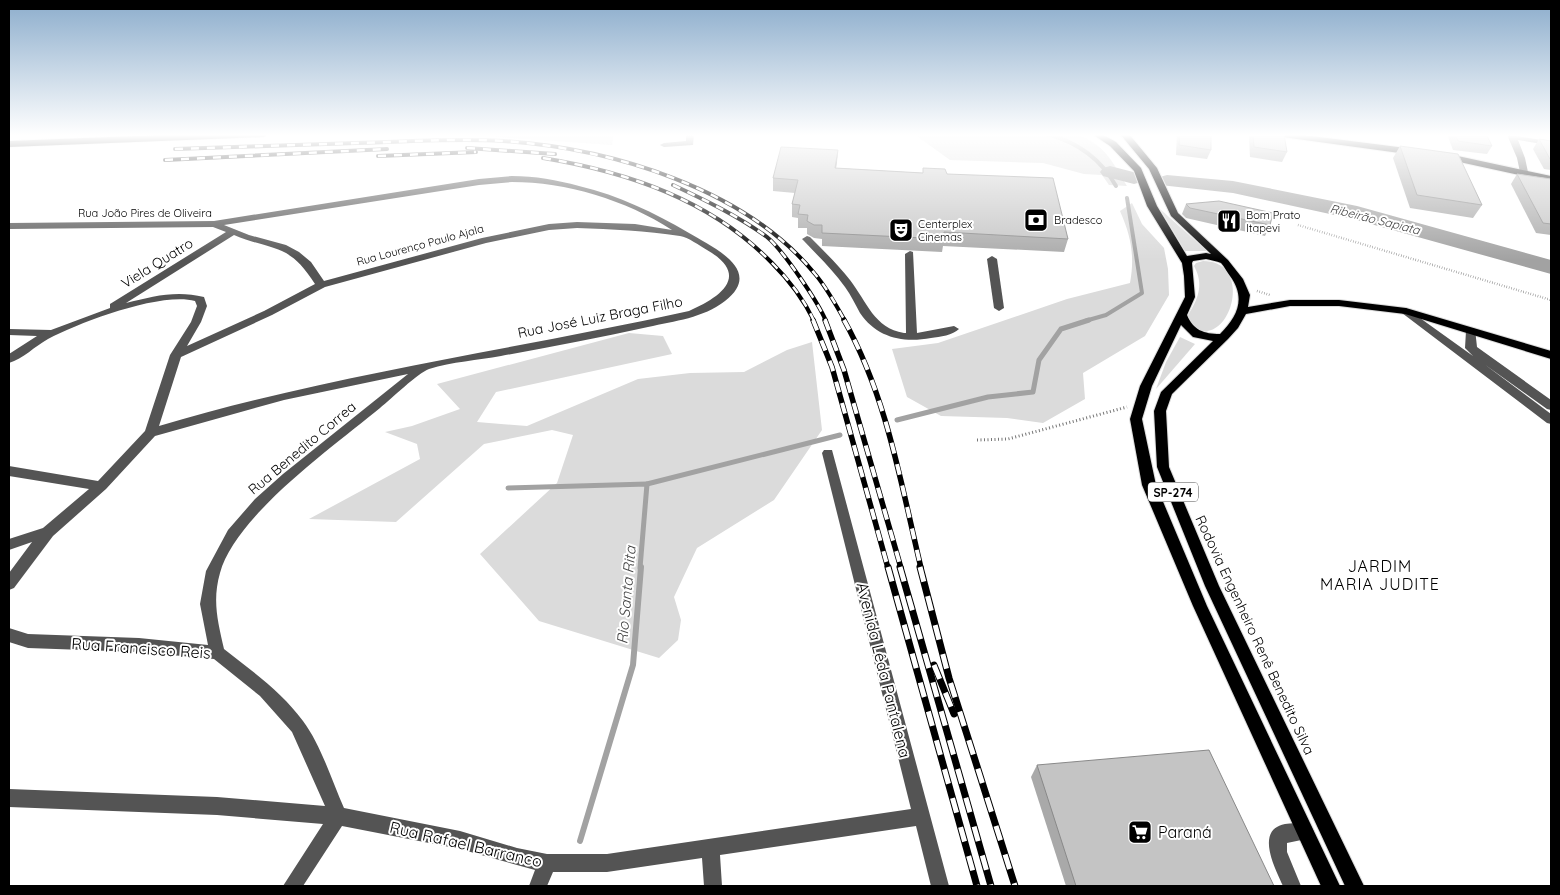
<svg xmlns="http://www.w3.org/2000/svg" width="1560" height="895" viewBox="0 0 1560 895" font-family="Quicksand,sans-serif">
  <rect width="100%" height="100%" fill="#fff"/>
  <g fill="#dbdbdb">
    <path d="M496 134H614L612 145 496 137Z"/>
    <path d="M914 134H1075C1105 144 1112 161 1127 186L1109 185 1102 175 1084 174 1043 163 950 160Z"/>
    <path d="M1132 203 1142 224 1164 248 1168 269 1169 295 1145 336 1083 373 1085 399 1043 423 1007 418 941 416 907 397 892 349 938 343 1067 299 1130 283C1135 256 1131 236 1120 211Z"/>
    <path d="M1160 209 1207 251H1185Z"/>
    <path d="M1203 261C1248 261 1236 326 1208 331 1205 332 1200 330 1196 330L1187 317C1197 300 1205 286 1194 266L1196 263Z"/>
    <path d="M629 333 663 336 672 354 496 392 477 422 527 426 638 379 690 373 744 372 787 350 812 342 822 430 774 500 697 548 674 597 681 620 678 640 659 658 539 621 480 554 557 483 573 435 552 430 484 444 396 522 309 519 420 459 417 444 385 432 412 426 460 409 437 384Z"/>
    <path d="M1180 337 1195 344 1156 389 1166 362Z"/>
  </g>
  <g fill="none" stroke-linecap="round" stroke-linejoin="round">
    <g stroke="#a2a2a2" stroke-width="4">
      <path d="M1047 134C1077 142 1101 159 1116 186"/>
      <path d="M1085 321 1106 315 1142 293 1127 198"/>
    </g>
    <g stroke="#a2a2a2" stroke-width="5">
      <path d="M897 420 988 397 1033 392 1039 360 1061 329 1089 320"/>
      <path d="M647 484 840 435"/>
      <path d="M508 488 647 484 640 568"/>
    </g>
    <path stroke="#a2a2a2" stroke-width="6" d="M580 841 633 665 641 567"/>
    <g fill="#a2a2a2" fill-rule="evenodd">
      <path d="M1110 166 1141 174 1144 178 1141 182 1134 184 1103 176 1100 172 1103 168Z"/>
      <path d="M1167 175 1233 181 1357 206 1551 260V274L1353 219 1233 193 1160 185 1156 181 1160 177Z"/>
    </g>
    <g stroke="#dbdbdb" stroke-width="2">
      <g id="major">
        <path d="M1092 134H1102L1116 142 1141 168 1157 206 1187 256 1206 253 1211 254 1171 216 1149 169 1120 134H1129L1157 168 1178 213 1228 260 1243 279 1250 295 1248 307 1290 300H1339L1406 308 1551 351V359L1405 314 1339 306H1290L1246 314 1238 328 1228 339 1172 394 1166 411 1169 467 1219 586 1364 886H1345L1205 586 1157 467 1154 411 1161 392 1213 341 1193 337 1181 325 1152 386 1142 419 1156 485 1207 606 1340 886H1321L1193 606 1142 485 1130 419 1140 386 1185 297 1184 276 1182 263 1147 206 1134 171 1110 146ZM1206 259C1210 260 1217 261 1221 263 1224 266 1227 272 1230 276 1246 298 1238 316 1220 334 1204 334 1193 330 1187 315L1195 297 1192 263 1193 261Z"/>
        <path d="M1271 134H1296L1414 149 1418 152 1414 155 1275 136Z"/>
        <path d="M1444 153 1551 176V182L1441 158 1440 156Z"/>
      </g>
    </g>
    <g stroke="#dbdbdb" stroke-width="1">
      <path id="highway" d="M183 134H269L264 137 9 147V141Z"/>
    </g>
    <g stroke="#767676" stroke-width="2.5" stroke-dasharray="0.5 2" stroke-linecap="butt">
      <path d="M1298 225 1551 300"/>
      <path d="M1257 291 1270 295"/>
    </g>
    <path stroke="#767676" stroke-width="3" stroke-dasharray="1 2.5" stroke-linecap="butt" d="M977 440 1008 439 1127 407"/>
    <g fill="#545454" fill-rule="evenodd">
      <path d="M686 134H694L693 145 664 147 660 145 664 143 686 141Z"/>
      <path d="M1509 135 1548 141H1551V144L1548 145 1518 140 1525 158 1528 172 1524 175 1520 172 1517 158 1508 137Z"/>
      <path d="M512 176C535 176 557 180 579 186 620 196 653 212 689 233 712 247 765 270 725 301 703 318 675 321 648 327 599 338 550 347 501 356 478 360 452 362 429 369 418 373 391 399 380 408 334 446 235 516 220 573 212 601 218 622 224 649 252 671 282 692 303 721 321 745 332 781 344 808L460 831 517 848 547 854H607L911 809 822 453 824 450H832L949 886H931L916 826 720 855 722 886H704L702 858 607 872H553L547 886H529L535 870 460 849 342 826 303 886H283L323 824 217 815 9 807V789L217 797 325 806 292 732 260 696 214 659 139 652 28 648 9 642V628L28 634 139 638 208 645 200 604 206 571 228 530 255 499 283 474 408 374 284 400 155 436 106 489 53 536 14 588 9 590V573L32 542 9 550V539L43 528 89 489 9 476V466L98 481 145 431 170 355 191 322 197 306 195 301C160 292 81 322 48 339 35 346 23 359 9 363V354L37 336 9 335V329L51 330 110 308V304L226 232 213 227 9 229V223L214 221 479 179ZM512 182C566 182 626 200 672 230L635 224 577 222 549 224 482 238 324 281 311 262 299 252 286 245 249 235 224 225 479 185ZM577 228C612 229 646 231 680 236 688 237 700 246 707 250 752 276 719 298 689 311 512 350 333 374 159 426L181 357 272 315 325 287 486 243 549 230ZM234 235C275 252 288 242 315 284L264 311 187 346 201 322 207 306 204 297C177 290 153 296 126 303Z"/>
      <path d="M807 236 810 237C824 251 838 265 850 280 867 302 874 328 904 333H906L905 254 910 251 913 252 917 333 954 326 959 329C953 335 940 337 931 338 903 343 877 338 860 313 855 304 851 295 845 287 833 270 818 256 804 241L802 239Z"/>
      <path d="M992 256 997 259 1004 308 999 311 994 308 987 259Z"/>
      <path d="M1406 308 1473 356 1465 348 1466 331 1471 328 1475 329 1477 347 1551 400V410L1547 409 1484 364 1551 414V424L1547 423 1402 313 1401 311 1402 309Z"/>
      <path d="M1305 823 1311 826 1314 832 1311 838 1287 843V852L1301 886H1283C1276 870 1254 830 1285 824 1291 823 1298 823 1305 823Z"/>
    </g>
    <use href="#major" fill="#000" fill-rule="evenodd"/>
    <use href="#highway" fill="#000" fill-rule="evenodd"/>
    <g stroke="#000" stroke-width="4">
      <g id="rail-far2">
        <path d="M467 148 555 154"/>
        <path d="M175 149C235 147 296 145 356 143 405 142 454 138 503 141 610 148 745 188 815 274 827 288 836 305 845 321"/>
        <path d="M378 156 476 152"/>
        <path d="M543 158C628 172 711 200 772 263 790 281 803 298 814 321"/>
        <path d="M165 160 387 149"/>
        <path d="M673 185C705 200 738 216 767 237 783 250 818 302 826 321"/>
      </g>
    </g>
    <g stroke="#000" stroke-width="5.5">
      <g id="rail-far1">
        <path d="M813 320 832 367 888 568"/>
        <path d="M825 320 844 370 901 568"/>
        <path d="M844 320C887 397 901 484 921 568"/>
      </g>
    </g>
    <g stroke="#000" stroke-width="7">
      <g id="rail">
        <path d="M888 567 977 886"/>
        <path d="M900 567 991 886"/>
        <path d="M920 567 949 678 1015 886"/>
        <path d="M934 665 954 714"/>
      </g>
    </g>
    <use href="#rail-far2" stroke="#fff" stroke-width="2.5" stroke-dasharray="8" stroke-linecap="butt"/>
    <use href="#rail-far1" stroke="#fff" stroke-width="4" stroke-dasharray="11" stroke-linecap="butt"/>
    <use href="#rail" stroke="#fff" stroke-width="5" stroke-dasharray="15" stroke-linecap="butt"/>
  </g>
  <g fill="#a9a9a9">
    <path d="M1177 134H1211V150L1207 159 1176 155Z"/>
    <path d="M1250 134H1284L1287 152 1282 162 1250 157 1249 138Z"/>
    <path d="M1447 134H1486L1492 146 1487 154 1453 150Z"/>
    <path d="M1539 139 1551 141V170L1544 169 1533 149Z"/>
    <path d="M1400 146 1482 205 1473 218 1410 208 1393 158Z"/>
    <path d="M838 150 836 168 923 173V168L947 174 1068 239 1064 252 943 246 942 252 822 246V239L814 238 807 234V228H798V218L792 217V204L795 193 773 191V178Z"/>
    <path d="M1517 174 1551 179V235L1536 233 1511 184Z"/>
    <path d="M1186 204 1270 225 1265 236 1186 218 1182 214Z"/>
    <path d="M1037 765 1274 886H1066L1031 777Z"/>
  </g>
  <path fill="#898989" d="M838 150 837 162 834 181 835 168Z"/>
  <g fill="#c4c4c4" stroke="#898989">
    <path d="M1180 134H1211V150L1179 145Z"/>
    <path d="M1253 134H1284L1287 152 1254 147Z"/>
    <path d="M1455 134H1486L1492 146 1458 141Z"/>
    <path d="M1539 139 1551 141V159H1550Z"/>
    <path d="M1400 146 1458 154 1482 205 1417 195Z"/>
    <path d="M781 147 838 150 835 168 923 173V168L945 169 947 174 1053 178 1068 239 944 232V239L822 233V225H814L807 221 808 215 798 214 800 205 792 204 798 180 773 178Z"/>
    <path d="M1517 174 1551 179V224L1543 223Z"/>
    <path d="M1219 201 1273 213 1270 225 1190 208 1186 204Z"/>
    <path d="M1209 750 1274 886H1076L1037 765Z"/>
  </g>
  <linearGradient id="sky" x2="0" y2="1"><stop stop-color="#8cadcc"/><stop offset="0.52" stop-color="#fff"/><stop offset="1" stop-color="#fff" stop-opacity="0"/></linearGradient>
  <rect width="1560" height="260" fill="url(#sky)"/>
  <defs>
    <g id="bank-square" transform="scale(1.25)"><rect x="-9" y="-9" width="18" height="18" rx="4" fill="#000" stroke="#fff"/><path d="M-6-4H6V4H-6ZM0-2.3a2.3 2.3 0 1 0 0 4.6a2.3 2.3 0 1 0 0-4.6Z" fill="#fff"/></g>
    <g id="restaurant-square" transform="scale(1.25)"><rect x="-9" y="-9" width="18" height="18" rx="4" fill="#000" stroke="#fff"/><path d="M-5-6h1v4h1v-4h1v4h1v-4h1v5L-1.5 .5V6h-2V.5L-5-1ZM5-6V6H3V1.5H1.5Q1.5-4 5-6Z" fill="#fff"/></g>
    <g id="theatre-square" transform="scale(1.25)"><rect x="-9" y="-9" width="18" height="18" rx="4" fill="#000" stroke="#fff"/><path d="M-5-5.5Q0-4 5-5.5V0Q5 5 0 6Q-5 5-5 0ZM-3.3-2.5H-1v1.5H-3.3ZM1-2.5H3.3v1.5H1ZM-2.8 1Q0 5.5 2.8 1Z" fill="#fff"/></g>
    <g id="supermarket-square" transform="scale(1.25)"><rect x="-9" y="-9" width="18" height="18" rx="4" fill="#000" stroke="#fff"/><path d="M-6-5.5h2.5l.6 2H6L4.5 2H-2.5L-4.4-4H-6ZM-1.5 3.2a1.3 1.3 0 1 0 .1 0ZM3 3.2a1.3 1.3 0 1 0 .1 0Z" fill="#fff"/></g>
  </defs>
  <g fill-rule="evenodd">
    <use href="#bank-square" x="1036" y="220"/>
    <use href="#restaurant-square" x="1229" y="221"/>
    <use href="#theatre-square" x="901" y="230"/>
    <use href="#supermarket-square" x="1140" y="832"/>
  </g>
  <g text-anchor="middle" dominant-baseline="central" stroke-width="4" stroke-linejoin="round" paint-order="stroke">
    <g font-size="11" fill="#000" stroke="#fff">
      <text x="145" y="213">Rua João Pires de Oliveira</text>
      <text transform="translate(420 245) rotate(-15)">Rua Lourenço Paulo Ajala</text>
    </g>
    <g font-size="11" fill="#000" stroke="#fff" text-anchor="start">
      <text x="1246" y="215">Bom Prato<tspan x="1246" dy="13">Itapevi</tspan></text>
      <text x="1054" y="220">Bradesco</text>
      <text x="918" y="224">Centerplex<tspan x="918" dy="13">Cinemas</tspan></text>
    </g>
    <g font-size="12" font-style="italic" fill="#434343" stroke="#fff">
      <text transform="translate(1375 219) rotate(14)">Ribeirão Sapiata</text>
    </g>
    <rect fill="#fff" stroke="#4c4c4c" stroke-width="1" x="1148" y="482.5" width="50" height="19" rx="4"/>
    <g font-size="12" font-weight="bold" fill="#000">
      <text x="1173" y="492">SP-274</text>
    </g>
    <g font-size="14" fill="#000" stroke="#fff">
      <text transform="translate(157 263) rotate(-32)">Viela Quatro</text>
      <text transform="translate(600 317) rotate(-11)">Rua José Luiz Braga Filho</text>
      <text transform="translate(302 448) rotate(-40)">Rua Benedito Correa</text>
      <text transform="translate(1255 635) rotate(65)">Rodovia Engenheiro Renê Benedito Silva</text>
    </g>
    <g font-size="15" font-style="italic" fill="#434343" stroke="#fff">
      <text transform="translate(626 595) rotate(-85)">Rio Santa Rita</text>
    </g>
    <g font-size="16" letter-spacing="1" fill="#000" stroke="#fff">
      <text x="1380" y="566">JARDIM<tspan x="1380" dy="18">MARIA JUDITE</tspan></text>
    </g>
    <g font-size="16" fill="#000" stroke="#fff">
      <text transform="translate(141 648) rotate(4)">Rua Francisco Reis</text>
      <text transform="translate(884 670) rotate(76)">Avenida Lêda Pantalena</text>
      <text transform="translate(466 844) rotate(13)">Rua Rafael Barranco</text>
    </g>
    <g font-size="16" fill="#000" stroke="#fff" text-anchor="start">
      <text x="1158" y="832">Paraná</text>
    </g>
  </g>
  <rect width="1560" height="895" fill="none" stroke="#000000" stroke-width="20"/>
</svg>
